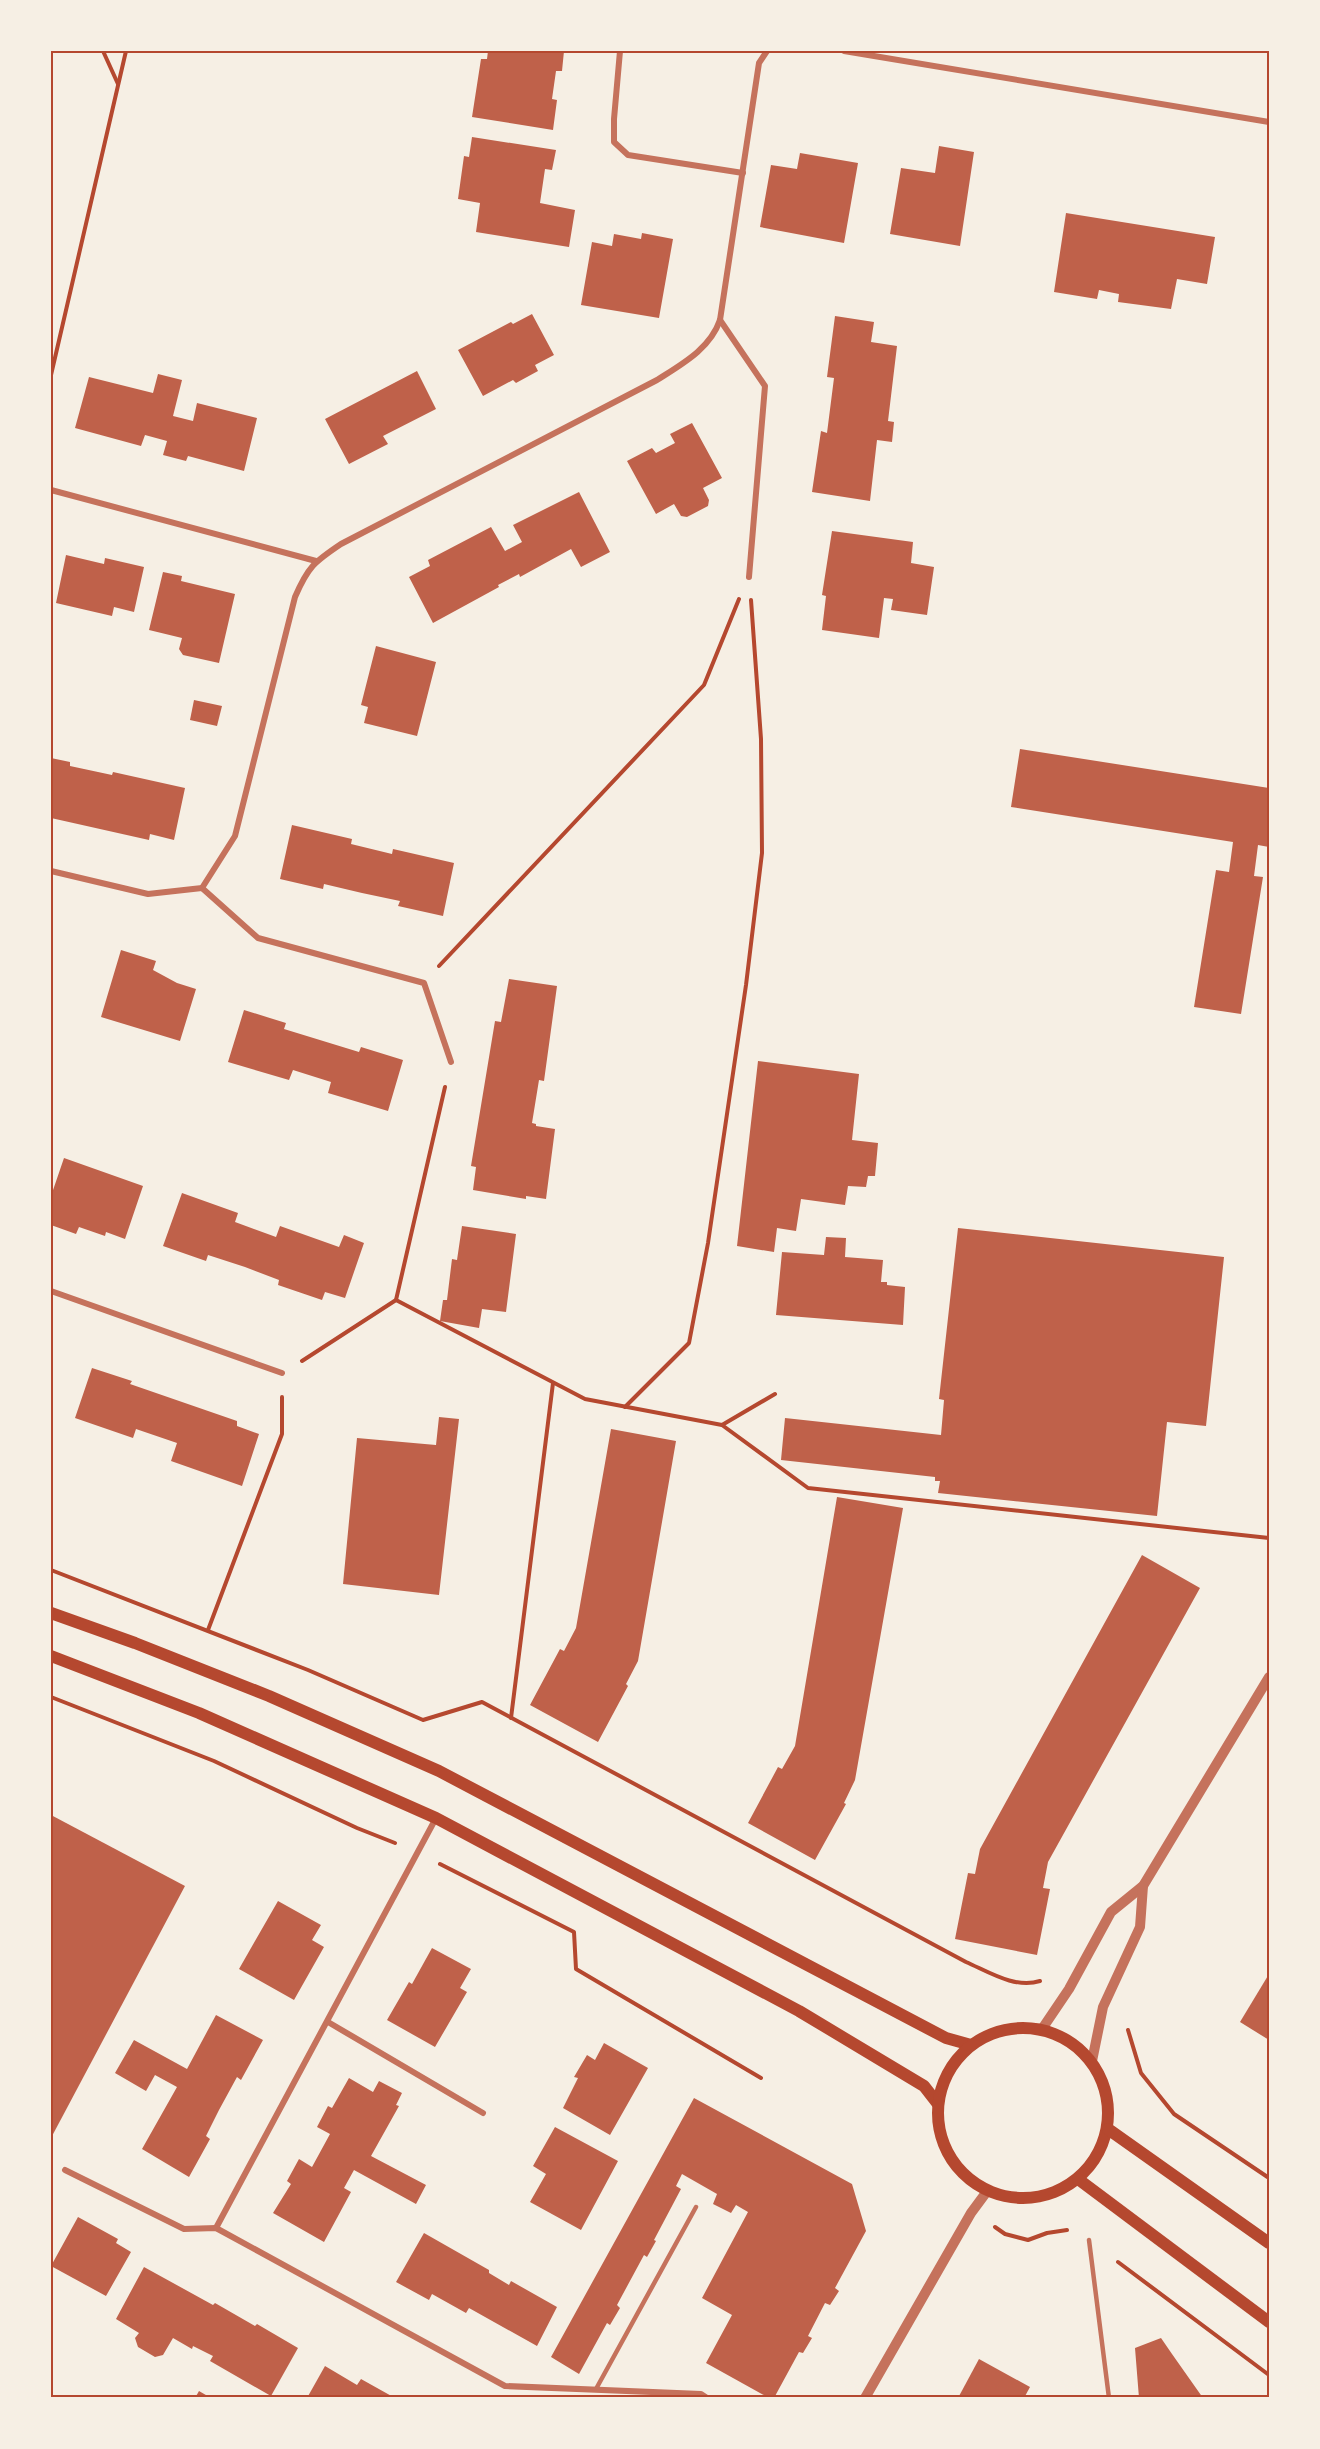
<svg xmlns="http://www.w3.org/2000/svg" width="1320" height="2449" viewBox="0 0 1320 2449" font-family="'Sofia Sans Condensed',sans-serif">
  <rect width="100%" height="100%" fill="#f6efe4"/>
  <g fill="#bf614a">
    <path d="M488 51H564L562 71H556L552 99 557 100 553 130 472 117 481 59H487Z"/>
    <path d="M472 137 556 150 552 170 545 169 540 203 575 210 569 247 476 232 480 203 458 199 464 156 469 157Z"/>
    <path d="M939 146 974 152 960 246 890 234 901 168 935 173Z"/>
    <path d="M800 153 858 163 844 243 760 227 771 165 797 169Z"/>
    <path d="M1066 213 1215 237 1207 284 1177 279 1171 309 1118 302 1119 294 1099 290 1097 299 1054 292Z"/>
    <path d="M642 233 673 239 659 318 581 305 592 242 612 246 614 234 641 239Z"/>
    <path d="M532 314 554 355 535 365 538 371 516 383 513 380 483 396 458 350 511 322 513 324Z"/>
    <path d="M835 316 874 322 871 342 897 346 888 421 894 422 892 442 877 440 870 501 812 492 821 431 827 433 834 378 827 377Z"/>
    <path d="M417 371 436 409 383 436 388 444 349 464 325 419Z"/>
    <path d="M158 374 182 380 173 416 193 421 197 403 257 418 244 471 188 456 186 461 163 455 167 441 145 435 141 446 75 428 89 377 153 393Z"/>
    <path d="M692 423 722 478 703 488 709 500 708 506 687 517 681 516 674 504 656 514 627 461 652 448 656 453 675 443 670 434Z"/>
    <path d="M579 492 610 552 581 567 571 549 520 577 519 574 498 585 499 587 433 623 409 577 430 566 428 560 491 527 505 551 522 542 513 525Z"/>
    <path d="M832 531 913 542 911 563 934 567 927 615 891 610 893 599 884 598 879 638 822 630 826 596 822 595Z"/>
    <path d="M66 555 104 564 105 558 144 567 134 612 114 607 112 616 56 603Z"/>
    <path d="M163 572 182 576 181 581 235 594 219 663 183 655 179 649 182 638 149 630Z"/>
    <path d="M376 646 436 662 417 736 364 723 368 707 361 705Z"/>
    <path d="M194 700 222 706 217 726 190 720Z"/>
    <path d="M1020 749 1269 788V847L1258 845 1254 876 1263 877 1241 1014 1194 1007 1216 870 1229 872 1233 842 1011 807Z"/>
    <path d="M51 758 70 762V766L112 775 113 772 185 788 174 840 150 834 149 840 51 818Z"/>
    <path d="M292 825 352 839 351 844 392 854 393 849 454 863 443 916 398 906 400 901 362 893 324 884 323 889 280 879Z"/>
    <path d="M121 950 156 961 153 970 177 983 196 989 180 1041 101 1017Z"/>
    <path d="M509 979 557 986 544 1081 539 1080 532 1123 536 1124V1126L555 1129 546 1199 526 1196V1199L473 1190 476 1167 471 1166 495 1021 501 1022Z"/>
    <path d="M244 1010 286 1023 284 1029 359 1052 361 1047 403 1060 388 1111 328 1093 331 1082 293 1070 289 1080 228 1062Z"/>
    <path d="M758 1061 859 1074 852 1140 878 1143 875 1176H868L866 1187 848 1186 845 1205 801 1199 796 1231 777 1228 774 1252 737 1246Z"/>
    <path d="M64 1158 143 1186 125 1239 106 1232 105 1236 79 1227 76 1234 51 1225V1196Z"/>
    <path d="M182 1193 238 1213 235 1222 276 1237 280 1226 339 1247 344 1235 364 1243 345 1298 325 1292 322 1300 278 1285 279 1280 245 1267 208 1255 206 1261 163 1246Z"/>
    <path d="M462 1226 516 1234 506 1312 482 1309 479 1328 440 1321 443 1300H447L452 1259 457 1260Z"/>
    <path d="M958 1228 1224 1257 1206 1426 1167 1422 1157 1516 938 1493 940 1481H935V1477L781 1460 785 1418 941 1435 944 1400 939 1399Z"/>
    <path d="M826 1237 846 1238 845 1257 883 1260 881 1282H887V1285L905 1287 903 1325 776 1315 782 1252 824 1255Z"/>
    <path d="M92 1368 132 1381 130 1384 237 1421V1426L259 1434 242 1486 171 1461 177 1443 136 1429 133 1438 75 1418Z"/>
    <path d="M439 1417 459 1419 439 1595 343 1584 357 1438 436 1445Z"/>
    <path d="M611 1429 676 1441 638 1661 626 1684 628 1686 598 1742 530 1705 560 1649 564 1651 576 1628Z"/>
    <path d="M837 1497 903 1508 855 1780 844 1803 846 1804 815 1860 748 1823 778 1767 782 1769 795 1746Z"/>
    <path d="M1142 1555 1200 1588 1048 1862 1043 1888 1050 1889 1037 1955 955 1939 968 1873 975 1874 980 1849Z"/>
    <path d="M51 1815 185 1886 51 2138Z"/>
    <path d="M278 1901 321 1925 312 1940 324 1947 294 2000 239 1969Z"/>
    <path d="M432 1948 471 1969 460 1988 467 1992 435 2047 387 2020 409 1982 412 1984Z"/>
    <path d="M1269 1974V2040L1240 2022Z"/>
    <path d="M216 2015 263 2040 241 2080 237 2077 219 2110 206 2136 210 2139 189 2177 142 2149 177 2087 155 2075 146 2091 115 2073 134 2040 187 2069Z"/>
    <path d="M604 2043 648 2068 610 2135 563 2108 578 2078 574 2077 587 2055 595 2060Z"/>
    <path d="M349 2078 373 2092 379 2081 402 2093 396 2105 399 2106 371 2156 426 2185 416 2204 354 2170 344 2188 351 2192 324 2242 273 2213 291 2184 287 2181 299 2159 312 2167 330 2134 317 2127 328 2106 332 2108Z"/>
    <path d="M694 2098 852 2184 866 2231 835 2288 839 2291 830 2305 825 2303 808 2336 812 2338 803 2353 799 2352 774 2398H769L706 2363 732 2315 702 2298 748 2212 736 2205 731 2213 713 2204 717 2194 682 2174 676 2186 681 2189 654 2240 656 2241 647 2257 644 2255 617 2305 620 2308 610 2325 607 2323 579 2374 551 2357Z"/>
    <path d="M555 2127 618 2161 581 2230 530 2202 546 2174 533 2166Z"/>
    <path d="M78 2217 118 2239 116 2243 131 2252 106 2296 51 2266Z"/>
    <path d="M424 2233 489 2270V2273L509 2285 511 2281 557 2307 537 2346 469 2308 466 2313 432 2294 429 2300 396 2282Z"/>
    <path d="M144 2267 213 2305 215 2303 255 2326 257 2324 298 2348 271 2396 210 2361 213 2356 193 2346 192 2349 173 2338 163 2355 155 2357 138 2347 135 2338 139 2333 116 2319Z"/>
    <path d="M1161 2338 1172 2354 1203 2398H1139L1135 2348Z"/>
    <path d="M979 2359 1030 2387 1024 2398H958Z"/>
    <path d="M325 2366 357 2385 361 2379 395 2398H307Z"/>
    <path d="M199 2391 211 2398H195Z"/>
  </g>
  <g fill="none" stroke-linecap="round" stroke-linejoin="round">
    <g stroke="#b5482f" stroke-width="4">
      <path d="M103 51 118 84"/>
      <path d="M51 375 126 51"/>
      <path d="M439 966 704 685 739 599"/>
      <path d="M396 1300 585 1399 722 1425 775 1394"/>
      <path d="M302 1361 396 1300 445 1087"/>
      <path d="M625 1407 689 1343 708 1243 746 985 762 853 761 739 751 600"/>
      <path d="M722 1425 808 1488 1269 1538"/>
      <path d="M51 1570 308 1670 423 1720 482 1702 966 1962C989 1972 1015 1989 1040 1981"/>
      <path d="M208 1630 282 1434V1397"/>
      <path d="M51 1697 214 1761 357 1828 395 1843"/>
      <path d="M511 1718 553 1383"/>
      <path d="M440 1864 574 1932 576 1969 761 2078"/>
      <path d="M1128 2030 1141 2073 1174 2114 1269 2178"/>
      <path d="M995 2227 1005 2234 1028 2240 1047 2233 1067 2230"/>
      <path d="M1118 2262 1269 2375"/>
    </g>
    <g stroke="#c5725c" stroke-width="4.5">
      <path d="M1089 2240 1109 2398"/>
      <path d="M596 2389 696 2207"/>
    </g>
    <g stroke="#c5725c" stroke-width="6">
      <path d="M620 51 614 119V142L628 155 743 173"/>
      <path d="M844 51 1269 122"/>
      <path d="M720 320 765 386 749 577"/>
      <path d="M51 490 316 561"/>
      <path d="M51 871 148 894 202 888 235 836 295 597C308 567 314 562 341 544L657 380C682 364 710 349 720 320L759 63 767 51"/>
      <path d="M202 888 258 938 424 983 451 1062"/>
      <path d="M51 1291 282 1373"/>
      <path d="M328 2022 483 2113"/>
      <path d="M65 2170 184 2229 216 2228 505 2386 701 2394 707 2398"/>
      <path d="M216 2228 436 1818"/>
    </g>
    <g stroke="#c5725c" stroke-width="10">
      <path d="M1042 2029 1069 1989 1111 1912 1143 1886 1269 1677"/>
      <path d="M1092 2061 1103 2007 1140 1927 1143 1886"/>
      <path d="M865 2398 971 2213 988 2190"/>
    </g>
    <g stroke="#b5482f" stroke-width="12">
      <path d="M51 1613 135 1643 269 1696 439 1771 946 2038 971 2045"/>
      <path d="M51 1656 199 1713 436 1818 799 2011 924 2086 938 2104"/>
      <circle cx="1023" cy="2113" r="85"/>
      <path d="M1108 2129 1269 2243"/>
      <path d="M1078 2179 1269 2322"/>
    </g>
  </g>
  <rect width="1320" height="2449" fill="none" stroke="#f6efe4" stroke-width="105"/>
  <rect x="52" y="52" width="1216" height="2344" fill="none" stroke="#b5482f" stroke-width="2"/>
</svg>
